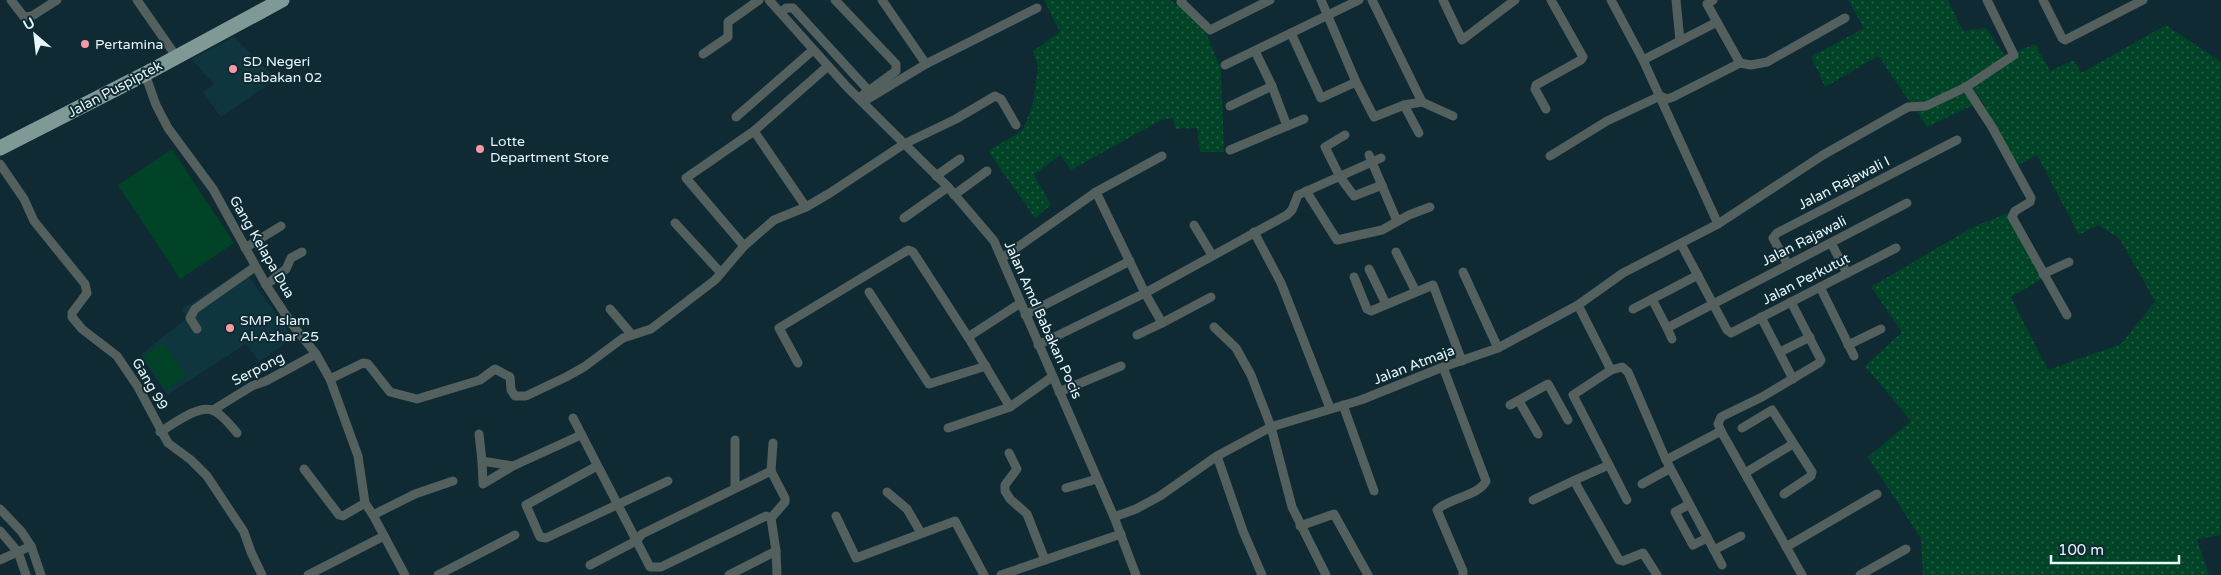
<svg xmlns="http://www.w3.org/2000/svg" width="2221" height="575" viewBox="0 0 2221 575" font-family="'Varela Round',sans-serif">
  <defs>
    <pattern id="grass-dots" width="8" height="8" patternUnits="userSpaceOnUse" patternTransform="scale(1.25)"><rect width="8" height="8" fill="#004327"/><path d="M2 2h.1M6 6h.1" fill="none" stroke="#255f47" stroke-width="1.8" stroke-linecap="round"/></pattern>
  </defs>
  <rect width="100%" height="100%" fill="#0f2a32"/>
  <g fill="#0f353f">
    <path d="M234 37 276 79 221 117 203 92 214 84 191 59Z"/>
    <path d="M244 269 293 338 259 362 246 344 167 395 140 355 187 318 182 309Z"/>
  </g>
  <g fill="url(#grass-dots)">
    <path d="M1044 0H1170L1189 13 1206 33 1221 69 1224 152H1200L1197 128 1175 129 1173 118 1161 120 1071 170 1060 155 1034 175 1051 205 1035 218 988 151 1023 130 1033 103 1038 66 1033 51 1060 32Z"/>
    <path d="M1848 0H1948L1963 31 1986 28 2005 56 2035 44 2050 71 2074 60 2081 73 2166 25 2221 62V535L2197 539 2209 575H1923L1921 539 1868 457 1911 421 1865 366 1902 332 1871 287 1975 226 2011 212 2045 277 2011 297 2048 370 2121 344 2155 301 2119 238 2098 225 2079 235 2037 155 2016 166 1982 101 1927 127 1878 56 1825 87 1811 57 1864 28Z"/>
  </g>
  <g fill="#004327">
    <path d="M172 149 234 243 180 279 118 185Z"/>
    <path d="M163 343 186 376 166 390 143 356Z"/>
  </g>
  <g fill="none" stroke-linecap="round" stroke-linejoin="round">
    <g stroke="#53605e" stroke-width="9">
      <path d="M11 0 24 17 32 16 57 0"/>
      <path d="M137 0 176 56"/>
      <path d="M769 0 847 87 948 187 994 241 1114 517 1136 575"/>
      <path d="M835 0 896 64V71L863 95"/>
      <path d="M882 0 926 64"/>
      <path d="M1182 0 1181 2 1210 30 1270 0"/>
      <path d="M1321 0 1356 82 1374 117 1404 105 1422 102 1453 116"/>
      <path d="M1372 0 1422 102"/>
      <path d="M1443 0 1462 40 1515 0"/>
      <path d="M1611 0 1643 60 1718 224"/>
      <path d="M1676 0 1680 41"/>
      <path d="M1713 0 1707 4 1740 63"/>
      <path d="M2043 0 2062 38 2065 40 2143 0"/>
      <path d="M781 13 786 8H793L869 91"/>
      <path d="M1291 33 1321 98 1356 82"/>
      <path d="M1255 51 1272 86 1287 126"/>
      <path d="M703 54 728 37V22L759 0"/>
      <path d="M1643 60 1717 22"/>
      <path d="M1225 65 1359 0"/>
      <path d="M145 74 156 105 168 128 213 189 266 285 291 323 316 354 330 379 358 456 365 503 373 515 405 575"/>
      <path d="M1966 87 1992 127 2031 198 2030 202 2015 211 2012 217 2067 315"/>
      <path d="M863 102 926 64 1037 8"/>
      <path d="M1404 105 1419 133"/>
      <path d="M1230 106 1272 86"/>
      <path d="M1546 109 1535 89 1536 85 1581 60 1583 57 1551 0"/>
      <path d="M736 117 813 50"/>
      <path d="M754 131 806 207"/>
      <path d="M1345 135 1325 147 1340 177 1354 196 1382 185"/>
      <path d="M1230 150 1304 119"/>
      <path d="M1369 155 1397 221"/>
      <path d="M1550 156 1607 121 1660 96 1667 99 1673 97 1740 63 1751 65 1767 62 1845 18"/>
      <path d="M0 164 24 199 34 221 85 284 87 293 72 313V317L82 329 117 356 138 387 168 443 191 460 207 476 244 532 251 552 262 575"/>
      <path d="M936 176 960 159"/>
      <path d="M1306 191 1337 240 1382 230 1409 215 1430 207"/>
      <path d="M1096 192 1145 293 1287 215 1292 210 1298 195 1381 158"/>
      <path d="M954 195 987 171"/>
      <path d="M904 218 948 187"/>
      <path d="M675 223 721 273"/>
      <path d="M1194 225 1212 255"/>
      <path d="M1254 232 1281 283 1330 408"/>
      <path d="M1831 243 1847 273"/>
      <path d="M1681 244 1727 330 1731 333 1896 248"/>
      <path d="M744 246 686 178 754 131 828 66"/>
      <path d="M245 248 281 226"/>
      <path d="M1396 252 1416 292"/>
      <path d="M1002 258 1096 192 1162 156"/>
      <path d="M1788 265 1773 238 1777 233 1957 140"/>
      <path d="M1369 269 1386 304"/>
      <path d="M1463 272 1498 348"/>
      <path d="M2043 274 2069 262"/>
      <path d="M1354 277 1367 309 1371 311 1433 285 1462 361"/>
      <path d="M266 285 286 269 291 258 302 252"/>
      <path d="M1820 287 1854 356"/>
      <path d="M869 292 929 384 986 366"/>
      <path d="M1652 299 1667 328 1907 203"/>
      <path d="M1578 305 1611 370 1573 395 1627 500"/>
      <path d="M610 309 632 335"/>
      <path d="M1633 309 1698 275"/>
      <path d="M1025 315 1130 261"/>
      <path d="M1761 317 1793 379"/>
      <path d="M1162 323 1211 297"/>
      <path d="M1214 327 1236 348 1251 375 1271 427 1292 507 1326 575"/>
      <path d="M1667 328 1672 339"/>
      <path d="M197 329 190 318 195 309 255 267"/>
      <path d="M968 337 1010 407 1052 377"/>
      <path d="M1038 345 1145 293 1162 323 1137 335"/>
      <path d="M1848 345 1881 329"/>
      <path d="M1780 352 1810 337"/>
      <path d="M798 363 779 328 908 250 913 252 968 337 1019 304"/>
      <path d="M1443 367 1486 481C1479 496 1448 498 1437 510L1463 571V575"/>
      <path d="M1611 370 1622 367 1628 372 1666 460 1721 431 1802 575"/>
      <path d="M330 379 363 363 368 364 390 392 417 399 480 380 495 369 510 377 511 390 515 396H526L566 377 584 367 623 338 651 329 715 280 744 246 774 220 806 207 830 193 904 144 956 119 995 96 1001 99 1016 125"/>
      <path d="M1059 392 1121 366"/>
      <path d="M1519 401 1538 434"/>
      <path d="M1343 405 1374 491"/>
      <path d="M1510 405 1548 384 1568 420"/>
      <path d="M213 410 252 386 266 381 316 354"/>
      <path d="M573 418 650 567H661L766 516 771 518 776 551 777 575"/>
      <path d="M948 428 1010 407"/>
      <path d="M1742 428 1772 410 1812 472 1811 476 1784 494"/>
      <path d="M1721 431 1718 424 1721 417 1762 397 1819 363 1821 360 1791 302"/>
      <path d="M160 432C172 425 200 403 214 411 223 415 230 425 237 433"/>
      <path d="M479 434 482 461 513 466 581 435"/>
      <path d="M1009 453 1017 469 1005 485V491L1010 499 1027 514 1045 560"/>
      <path d="M1217 456 1243 531 1262 575"/>
      <path d="M1666 460 1722 565"/>
      <path d="M482 461 483 484 513 466"/>
      <path d="M1609 465 1575 480 1577 486 1619 560 1623 561 1643 553 1657 575"/>
      <path d="M597 466 526 505 540 537 546 538 668 481"/>
      <path d="M304 469 339 515 343 516 365 503"/>
      <path d="M1745 473 1793 444"/>
      <path d="M1642 484 1669 469"/>
      <path d="M735 487V440"/>
      <path d="M1066 488 1097 479"/>
      <path d="M887 492 907 509 921 533"/>
      <path d="M1533 500 1575 480"/>
      <path d="M1688 505 1675 512 1693 545 1707 538"/>
      <path d="M0 509 21 531 31 546 41 575"/>
      <path d="M373 515 415 494 453 481"/>
      <path d="M836 516 856 558 955 521 984 575"/>
      <path d="M1114 517 1136 509 1160 496 1217 456 1271 427 1361 400 1443 367 1498 348 1578 305 1623 273 1718 224 1823 155 1908 107 1926 106 1966 87 2014 55 1987 0"/>
      <path d="M771 518 785 502V498L771 471 773 443"/>
      <path d="M1300 526 1334 514 1368 575"/>
      <path d="M0 531 18 552 26 575"/>
      <path d="M1786 547 1877 494"/>
      <path d="M1714 550 1741 536"/>
      <path d="M0 560 31 546"/>
      <path d="M590 565 636 541 642 534 771 471"/>
      <path d="M308 575 384 536"/>
      <path d="M438 575 515 535"/>
      <path d="M729 575 776 551"/>
      <path d="M1001 575 1121 534"/>
      <path d="M1860 575 1906 549"/>
    </g>
    <path stroke="#7e9996" stroke-width="15" d="M0 148 145 74 282 0"/>
  </g>
  <g fill="#f49aa4" stroke="#0f2a32" stroke-width="2">
    <circle cx="85" cy="44" r="5"/>
    <circle cx="233" cy="69" r="5"/>
    <circle cx="480" cy="149" r="5"/>
    <circle cx="230" cy="328" r="5"/>
  </g>
  <g text-anchor="middle" dominant-baseline="central" stroke-width="4" stroke-linejoin="round" paint-order="stroke">
    <g font-size="14" fill="#e7f7fc" stroke="#0f2a32" text-anchor="start">
      <text x="95" y="44">Pertamina</text>
      <text x="243" y="61">SD Negeri<tspan x="243" dy="16">Babakan 02</tspan></text>
      <text x="490" y="141">Lotte<tspan x="490" dy="16">Department Store</tspan></text>
      <text x="240" y="320">SMP Islam<tspan x="240" dy="16">Al-Azhar 25</tspan></text>
    </g>
    <g font-size="14" fill="#e7f7fc" stroke="#0f2a32">
      <text transform="translate(115 89) rotate(-28)">Jalan Puspiptek</text>
      <text transform="translate(1844 183) rotate(-27)">Jalan Rajawali I</text>
      <text transform="translate(1804 241) rotate(-27)">Jalan Rajawali</text>
      <text transform="translate(262 247) rotate(60)">Gang Kelapa Dua</text>
      <text transform="translate(1806 279) rotate(-27)">Jalan Perkutut</text>
      <text transform="translate(1043 320) rotate(66)">Jalan Amd Babakan Pocis</text>
      <text transform="translate(1414 365) rotate(-21)">Jalan Atmaja</text>
      <text transform="translate(258 369) rotate(-27)">Serpong</text>
      <text transform="translate(150 384) rotate(60)">Gang 99</text>
    </g>
  </g>
  <g transform="translate(35 35) rotate(332)" stroke="#0f2a32" stroke-width="4" paint-order="stroke">
  <path d="M0-4L9 19L0 12L-9 19Z" fill="#e7f7fc"/>
  <text y="-8" font-size="14" font-weight="bold" text-anchor="middle" fill="#e7f7fc">U</text>
  </g>
  <path d="M2051 555v8h128v-8" fill="none" stroke="#e7f7fc" stroke-width="2.5"/>
  <text x="2058" y="555" font-size="15" fill="#e7f7fc" stroke="#0f2a32" stroke-width="4" paint-order="stroke">100 m</text>
</svg>
